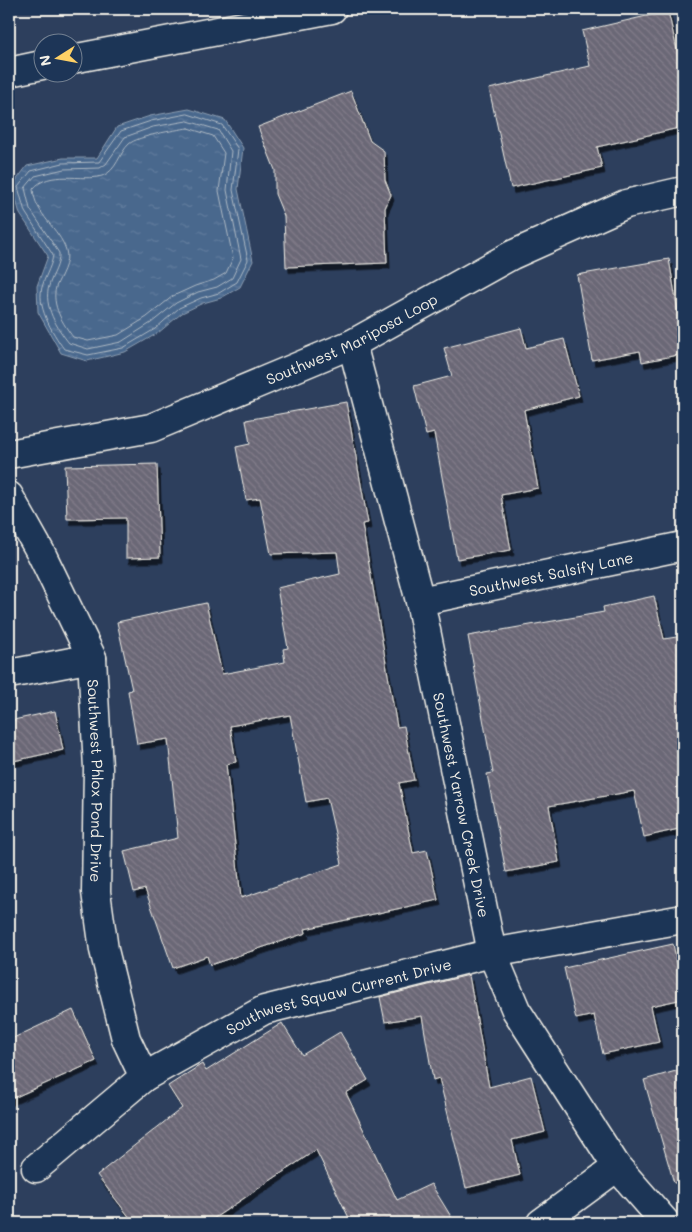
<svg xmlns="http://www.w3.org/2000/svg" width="692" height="1232" viewBox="0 0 692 1232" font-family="Mali,sans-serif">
  <defs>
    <pattern id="water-ripples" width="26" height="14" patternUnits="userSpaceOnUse" patternTransform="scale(1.25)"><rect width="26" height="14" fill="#48678d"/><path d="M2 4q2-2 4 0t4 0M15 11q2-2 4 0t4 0" fill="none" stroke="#637d9d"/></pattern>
    <pattern id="building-back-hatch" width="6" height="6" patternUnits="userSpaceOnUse" patternTransform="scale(1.25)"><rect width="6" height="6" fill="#6b6776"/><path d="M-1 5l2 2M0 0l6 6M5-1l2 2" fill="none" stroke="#817d8a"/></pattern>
    <filter id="shadow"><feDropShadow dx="3" dy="5.5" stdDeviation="0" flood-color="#0009"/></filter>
  </defs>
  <rect width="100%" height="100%" fill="#2d3f5d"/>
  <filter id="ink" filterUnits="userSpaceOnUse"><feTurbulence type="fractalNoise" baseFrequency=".02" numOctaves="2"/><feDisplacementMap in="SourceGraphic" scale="10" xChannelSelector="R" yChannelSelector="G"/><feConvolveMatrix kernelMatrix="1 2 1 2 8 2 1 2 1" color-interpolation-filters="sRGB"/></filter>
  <g filter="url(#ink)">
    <path fill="url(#water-ripples)" stroke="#8d9eb1" d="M189 109 225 120 243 148 238 189 253 261 240 287 221 298 203 303 182 313 158 333 125 352 87 361 61 353 38 312 37 286 48 256 20 214 12 186 27 166 63 158H97L117 127 150 116Z"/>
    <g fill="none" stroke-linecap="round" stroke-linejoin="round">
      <g stroke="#afbac4" stroke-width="1">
        <path d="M188 114 222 125 238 149 233 190 248 260 237 282 219 293 201 298 179 308 155 329 123 348 88 355 64 349C52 332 35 305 43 284 46 274 52 265 53 255L25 212 18 187 31 171 63 163 99 162 121 131 151 121Z"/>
        <path d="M188 121 218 130 231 151 227 190 241 259 232 278 217 287 198 292 176 303 151 323 121 342 88 349 69 343C57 328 43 306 49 286 52 275 60 265 59 253L30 209 25 188 35 176 64 169 100 168 106 164 125 137 153 127Z"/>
        <path d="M188 128 213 136 224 153 219 191 233 258 226 273 214 280 195 286 173 296 147 317 118 335 88 341 73 337C63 324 51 305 56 287 60 276 70 263 66 250 59 228 35 215 33 189 49 169 82 182 102 176 117 171 119 153 129 144 138 136 175 130 188 128Z"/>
      </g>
    </g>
    <g fill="url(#building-back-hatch)" stroke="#f4f1e8" fill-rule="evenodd" filter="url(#shadow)">
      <path d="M668 11 683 76V127L597 147 602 168 511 188 489 89 590 66 582 31Z"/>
      <path d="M351 91 370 141 384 151 385 180 391 195 385 208 387 263 286 267 284 216 275 194V170L258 127Z"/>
      <path d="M669 259 683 341V354L642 362 640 351 592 360 577 275Z"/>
      <path d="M521 328 526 348 564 339 579 396 524 410 538 488 501 495 511 550 457 559 434 433 426 435 414 386 452 376 444 348Z"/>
      <path d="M346 402 368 523 362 524 397 727 404 726 414 780 399 783 413 853 427 850 438 900 305 929 306 933 210 965 207 956 173 968 145 889 134 892 124 851 178 838 168 739 137 744 128 691 132 690 117 622 206 603 222 674 285 662 283 649 288 648 277 588 340 574 337 552 271 554 260 498 246 500 236 447 250 444 246 420ZM290 715 306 802 327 798 342 864 241 898 226 764 236 762 230 726Z"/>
      <path d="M157 464 160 557 126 558V518L67 519 65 466Z"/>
      <path d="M654 596 664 639 683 636V828L644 837 634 791 549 806 559 862 506 872 487 774 493 773 468 636 604 612 603 607Z"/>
      <path d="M55 711 63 750 9 762V721Z"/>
      <path d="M673 944 683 991V999L651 1006 659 1042 603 1054 594 1015 576 1019 564 968Z"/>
      <path d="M469 975 489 1087 531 1076 545 1132 512 1140 520 1175 466 1188 439 1078 433 1080 422 1016 385 1022 380 997Z"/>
      <path d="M73 1010 96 1061 9 1100V1040Z"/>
      <path d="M282 1023 302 1055 340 1032 368 1080 346 1093 397 1200 431 1184 455 1223H348L351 1222 316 1150 207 1223H134L97 1175 182 1108 168 1086 202 1064 206 1071Z"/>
      <path d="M683 1069V1182L674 1183 644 1080Z"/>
    </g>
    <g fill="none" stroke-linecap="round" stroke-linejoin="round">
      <g stroke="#f4f1e8" stroke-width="31">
        <g id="street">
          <path id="s1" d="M352 344 420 601 492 953 516 1010 617 1167 666 1223"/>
          <path id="s2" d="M9 454 151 428 352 344 512 255 626 204 683 191"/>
          <path id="s3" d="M9 496 41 553 92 658 98 768 96 892 104 950 126 1039 144 1077"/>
          <path id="s4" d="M420 601 683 546"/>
          <path d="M9 674 92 658"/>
          <path id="s5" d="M36 1168 144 1077 264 1010 492 953 683 919"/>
          <path d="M541 1223 617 1167"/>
        </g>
      </g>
      <g stroke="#f4f1e8" stroke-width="31">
        <g id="secondary">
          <path d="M72 59 332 9"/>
          <path d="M9 72 42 65"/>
        </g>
      </g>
      <use href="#street" stroke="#1d3557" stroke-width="28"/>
      <use href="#secondary" stroke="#1d3557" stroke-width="28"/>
    </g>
  </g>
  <g text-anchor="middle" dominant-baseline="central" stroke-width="4.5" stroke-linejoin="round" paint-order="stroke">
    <g font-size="15" fill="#f4f1e8" stroke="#1d3557">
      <text stroke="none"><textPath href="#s2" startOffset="364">Southwest Mariposa Loop</textPath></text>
      <text stroke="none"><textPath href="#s4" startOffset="134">Southwest Salsify Lane</textPath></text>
      <text stroke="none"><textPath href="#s3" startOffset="305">Southwest Phlox Pond Drive</textPath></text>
      <text stroke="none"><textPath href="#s1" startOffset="474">Southwest Yarrow Creek Drive</textPath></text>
      <text stroke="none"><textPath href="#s5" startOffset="354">Southwest Squaw Current Drive</textPath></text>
    </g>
  </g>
  <rect width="692" height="1232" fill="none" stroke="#1d3557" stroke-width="30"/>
  <rect x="15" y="15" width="662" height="1202" fill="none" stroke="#f4f1e8" stroke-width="2" filter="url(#ink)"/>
  <g transform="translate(58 58) rotate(259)"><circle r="24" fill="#1d3557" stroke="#738091"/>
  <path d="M0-4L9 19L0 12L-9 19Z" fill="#ffd166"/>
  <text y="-8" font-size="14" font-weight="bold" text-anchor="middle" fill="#f4f1e8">N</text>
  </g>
</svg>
